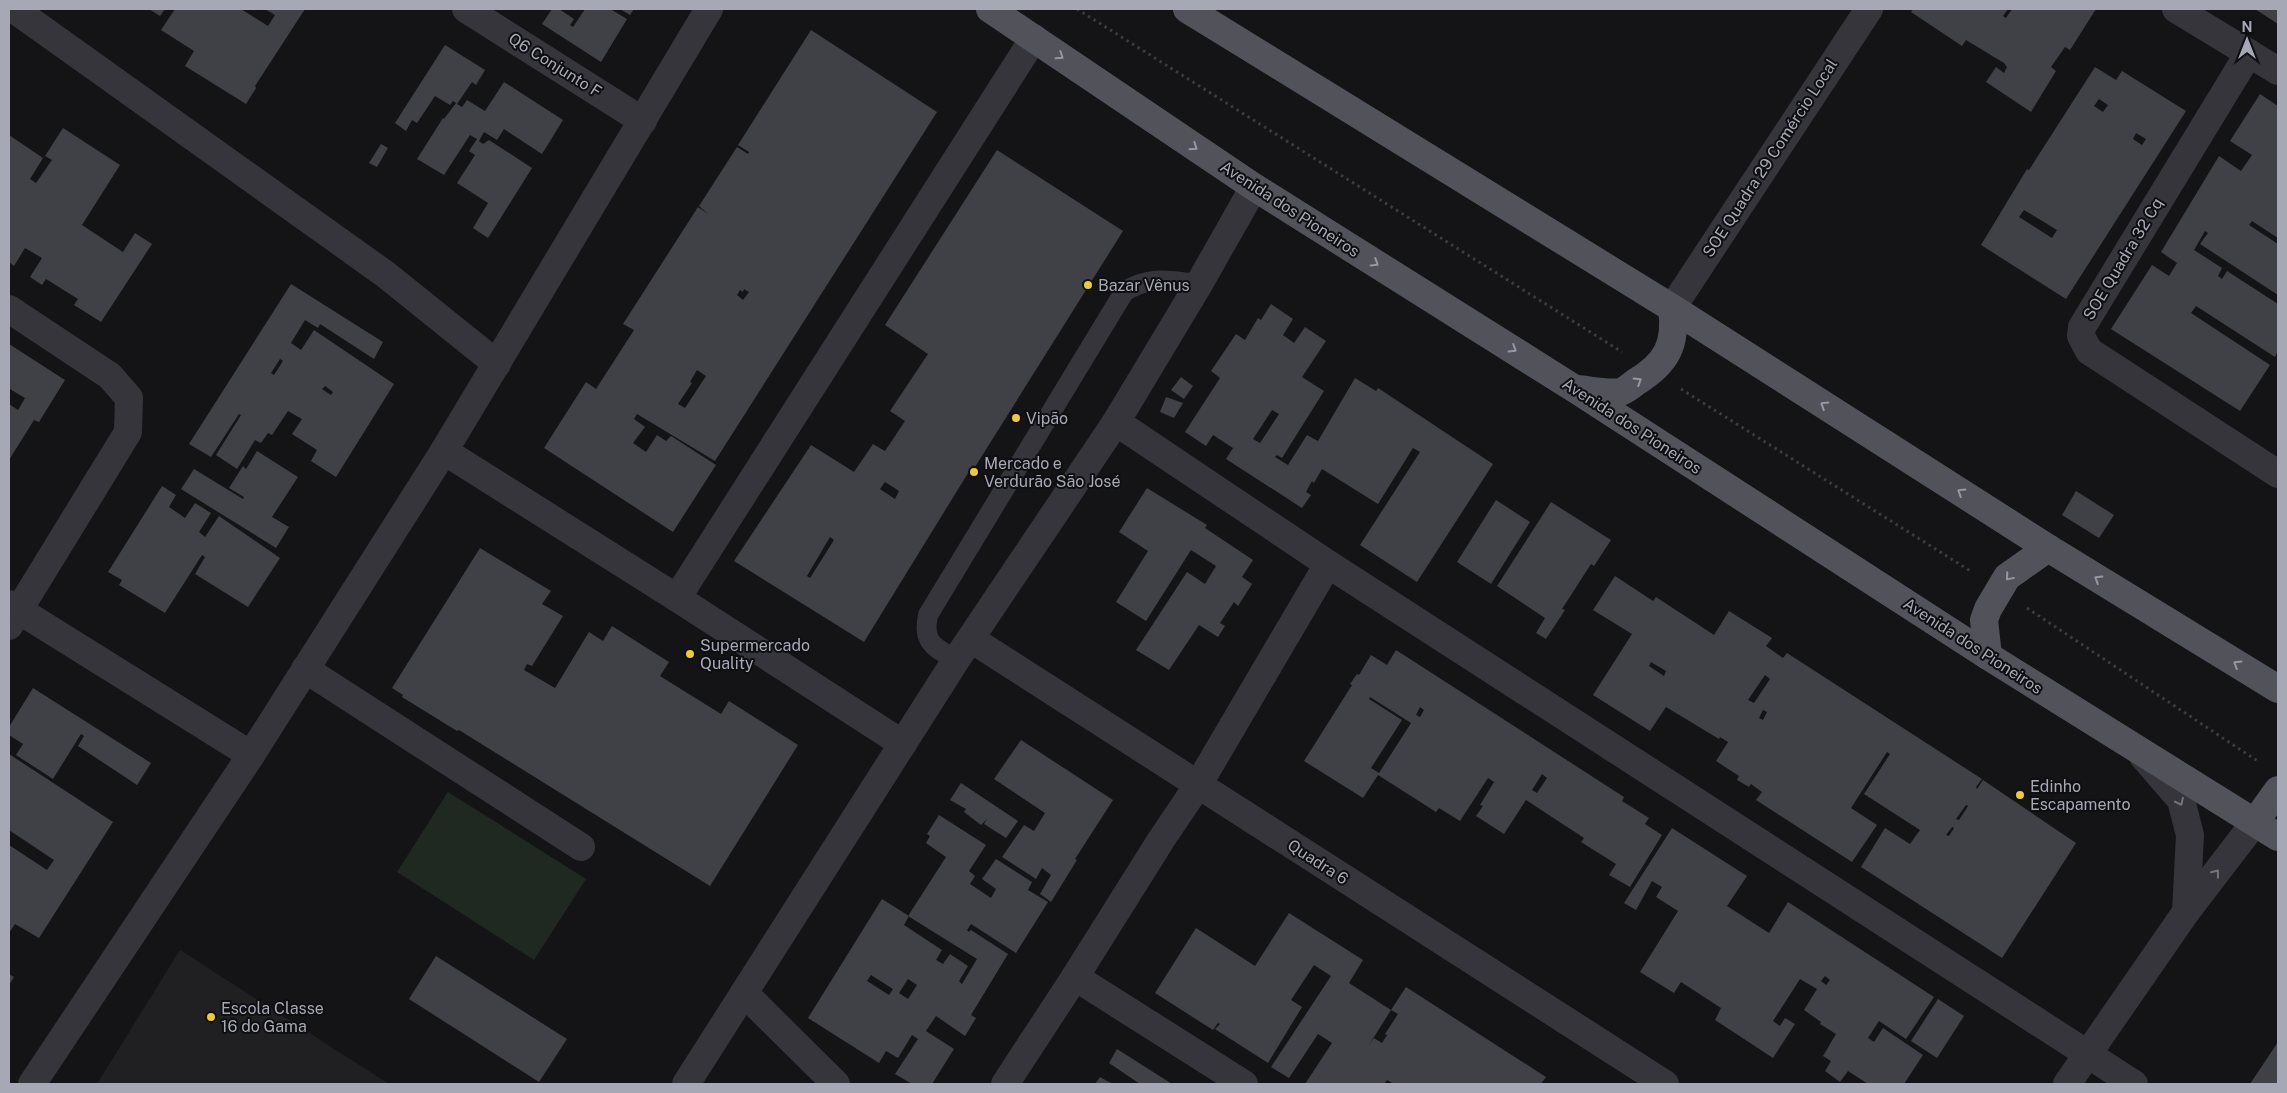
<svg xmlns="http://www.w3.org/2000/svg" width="2287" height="1093" viewBox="0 0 2287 1093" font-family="'Public Sans',sans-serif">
  <rect width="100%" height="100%" fill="#141416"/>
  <path fill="#202023" d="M180 950 389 1084H97Z"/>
  <path fill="#202822" d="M448 792 586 879 534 960 397 872Z"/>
  <g fill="#404146" fill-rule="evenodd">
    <path d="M149 9H165L160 16Z"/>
    <path d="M175 9H241L268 26 275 15 265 9H305L255 86 256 88 246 104 185 66 194 51 161 30Z"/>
    <path d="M552 9H559L574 19 570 25 573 27 585 9H610L627 19 601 62 542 24Z"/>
    <path d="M620 9H634L630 15Z"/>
    <path d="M1913 9H2008L2003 16 2006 18 2012 9H2096L2070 50 2065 47 2051 67 2056 71 2031 112 1986 82 1996 67 2004 73 2007 67 2004 63 1966 40 1962 46 1911 12Z"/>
    <path d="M2255 9H2278V24Z"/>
    <path d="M811 30 937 112 715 461 637 414 634 419 645 427 633 443 646 452 657 435 666 441 671 436 716 465 673 532 544 448 586 382 596 389 634 330 623 324 698 207 708 214 699 206 737 147 748 154 749 152 738 145ZM744 289 749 292 743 300 737 295 740 290 743 292ZM697 370 706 376 685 408 678 404 692 383 690 382Z"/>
    <path d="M445 45 485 70 476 85 472 82 457 104 462 107 467 100 485 111 504 82 563 120 542 154 504 129 497 140 484 132 479 141 483 144 489 140 532 168 488 238 473 228 488 203 457 183 475 155 469 151 477 139 470 135 444 175 417 159 443 118 444 119 456 103 453 101 450 105 435 96 417 123 412 120 406 131 395 123Z"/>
    <path d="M2095 67 2116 80 2122 71 2186 111 2066 299 1981 245 2027 169 2029 170ZM2099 99 2108 105 2103 112 2094 106ZM2136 133 2146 139 2142 145 2133 139ZM2024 210 2057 230 2052 238 2019 217Z"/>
    <path d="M2260 94 2278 106V238L2252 221 2249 225 2278 244V295L2200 244 2208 233 2205 231 2194 250 2222 268 2218 276 2222 279 2227 271 2278 304V351L2275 357 2196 306 2191 313 2270 365 2240 411 2111 329 2152 265 2169 276 2177 263 2161 252 2219 156 2241 171 2252 155 2230 141Z"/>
    <path d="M63 128 120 165 82 225 123 252 135 233 152 244 101 322 74 305 78 299 46 279 42 285 30 277 42 258 25 248 14 266 9 262V135L43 158 30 179 36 183 52 160 45 156Z"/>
    <path d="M381 144 388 148 377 167 369 163Z"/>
    <path d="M997 150 1123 231 975 467 973 465 864 642 734 561 811 445 854 472 873 444 885 451 905 421 890 411 928 354 885 325ZM885 482 899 491 895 499 880 489ZM830 537 834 540 810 578 807 576Z"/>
    <path d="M291 284 383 342 374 359 320 324 318 328 305 320 291 343 301 350 314 330 394 384 336 477 311 461 317 450 292 434 302 419 288 411 272 435 268 433 261 443 255 440 237 469 216 455 241 415 239 414 211 457 189 444ZM280 359 283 361 274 375 271 373ZM325 386 333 392 331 395 322 389Z"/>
    <path d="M1271 304 1293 319 1283 335 1294 343 1305 327 1326 341 1302 377 1324 391 1282 458 1277 455 1275 457 1288 465 1307 435 1318 441 1355 378 1376 391 1378 388 1493 464 1417 582 1360 545 1420 452 1413 448 1378 504 1322 469 1314 483 1312 481 1306 492 1311 495 1302 508 1226 459 1233 448 1213 435 1206 446 1185 432 1220 378 1211 371 1236 334 1245 340 1258 318 1261 320ZM1272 410 1279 414 1260 443 1253 439Z"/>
    <path d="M9 344 65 380 39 422 34 420 9 460V404L18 410 25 398 10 389 9 391Z"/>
    <path d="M1181 377 1193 386 1184 399 1171 390Z"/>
    <path d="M1166 397 1183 403 1174 418 1160 412Z"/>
    <path d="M257 451 298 477 272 517 289 527 276 548 181 489 194 469 243 499 244 497 229 488 243 466 246 469Z"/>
    <path d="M162 486 176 495 169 507 185 518 195 503 211 513 199 532 205 537 219 516 280 558 248 607 195 574 205 557 202 555 165 613 119 585 122 580 108 572Z"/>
    <path d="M1147 488 1207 525 1205 528 1253 560 1242 577 1252 584 1238 606 1234 602 1220 623 1225 626 1218 637 1199 625 1169 670 1136 650 1187 572 1205 584 1216 566 1191 550 1146 621 1116 602 1148 551 1119 532Z"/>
    <path d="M2076 491 2114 515 2099 538 2062 515Z"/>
    <path d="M1496 500 1530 522 1491 584 1457 562Z"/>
    <path d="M1551 502 1611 540 1594 566 1591 564 1562 609 1565 610 1546 639 1536 633 1545 618 1497 586Z"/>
    <path d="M480 548 551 591 542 604 563 616 532 666 527 664 524 670 555 688 589 632 603 641 612 626 669 662 660 676 721 714 729 701 798 745 710 886 459 730 457 731 402 697 403 695 392 688Z"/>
    <path d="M1615 576 1653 601 1656 597 1714 635 1729 611 1772 638 1766 646 1783 658 1787 653 1982 779 1976 787 1977 789 1983 780 2076 843 2002 958 1861 867 1885 828 1910 844 1920 830 1864 794 1890 754 1887 752 1851 808 1877 825 1852 862 1756 800 1762 792 1751 784 1749 787 1737 780 1739 776 1716 761 1728 742 1720 737 1719 739 1666 707 1650 731 1593 695 1632 634 1593 610ZM1651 662 1666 671 1664 676 1649 666ZM1765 675 1770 679 1754 703 1748 700ZM1763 710 1767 712 1763 720 1759 718ZM1966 805 1968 806 1959 820 1956 819ZM1952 827 1954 828 1949 836 1946 835Z"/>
    <path d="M1396 650 1624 797 1622 801 1649 818 1645 824 1662 835 1630 887 1609 875 1616 864 1581 842 1584 838 1526 800 1504 834 1476 816 1483 806 1480 805 1494 782 1488 778 1460 821 1439 808 1436 812 1378 775 1363 798 1304 761 1352 685 1350 684 1357 674 1359 675 1371 655 1387 665ZM1370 697 1411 723 1379 773 1371 768 1402 720 1369 699ZM1420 707 1424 710 1420 717 1416 715ZM1542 774 1547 778 1537 793 1532 790Z"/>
    <path d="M33 688 151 763 137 785 78 746 84 736 81 734 53 779 16 755 23 744 9 735V727Z"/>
    <path d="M1021 740 1113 800 1075 859 1077 860 1051 902 1040 894 1051 875 1042 868 1036 879 1002 857 1024 825 1034 831 1045 813 994 779Z"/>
    <path d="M9 754 113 822 39 938 15 924 9 933V845L47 870 54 860 9 830Z"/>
    <path d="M961 783 1018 821 1006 838 984 824 987 819 981 825 964 812 966 809 950 800Z"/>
    <path d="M939 815 986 845 969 871 975 876 970 884 991 898 996 889 982 879 996 859 1032 882 1028 890 1048 902 1016 953 971 924 967 930 969 932 971 930 1008 954 971 1015 976 1018 965 1036 936 1016 926 1031 954 1049 932 1084H912L895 1074 918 1039 912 1035 898 1058 886 1051 879 1063 808 1018 882 899 909 916 904 925 942 950 936 960 943 964 950 954 968 966 959 981 962 984 977 959 908 916 946 857 926 843 930 836 927 834ZM871 975 893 989 889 995 867 981ZM908 979 917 985 908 999 899 993Z"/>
    <path d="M1672 828 1747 876 1727 906 1769 933 1788 902 1934 997 1906 1039 1879 1021 1868 1038 1874 1042 1883 1028 1923 1055 1904 1084H1868L1848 1071 1840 1082 1825 1071 1831 1061 1823 1056 1836 1034 1820 1024 1821 1022 1804 1010 1817 989 1800 979 1773 1021 1780 1026 1785 1018 1795 1024 1773 1058 1715 1020 1721 1008 1681 982 1674 993 1640 972 1678 911 1656 897 1662 887 1652 881 1636 910 1624 903ZM1825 976 1830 980 1826 985 1821 981Z"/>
    <path d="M1289 913 1363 960 1349 983 1391 1010 1369 1045 1374 1038 1382 1043 1387 1035 1385 1034 1398 1014 1391 1010 1406 987 1546 1077 1541 1084H1394L1387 1080 1384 1084H1305L1332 1043 1318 1034 1289 1078 1271 1067 1331 976 1314 965 1291 1000 1302 1007 1268 1063 1215 1029 1220 1024 1218 1023 1213 1030 1155 993 1196 928 1255 966Z"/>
    <path d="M436 956 567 1039 539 1082 409 999Z"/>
    <path d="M9 974 14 977 9 985Z"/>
    <path d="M1938 999 1964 1016 1937 1058 1911 1041Z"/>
    <path d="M2278 1042V1084H2250Z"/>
    <path d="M1117 1049 1172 1084H1140L1109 1063Z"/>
    <path d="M1100 1077 1107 1081 1114 1084H1095Z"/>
  </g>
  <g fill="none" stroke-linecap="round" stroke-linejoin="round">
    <g stroke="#3b3c42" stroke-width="3" stroke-dasharray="2.5 4" stroke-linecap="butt">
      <path d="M1077 9 1622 352"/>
      <path d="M1681 389 1972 572"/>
      <path d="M2027 608 2259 762"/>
    </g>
    <path stroke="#35353b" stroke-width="20" d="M956 660C935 647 922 644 928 615L1124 292C1150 275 1170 281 1199 284"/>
    <g stroke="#35353b" stroke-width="28">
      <path d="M14 9 385 274 497 364"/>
      <path d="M466 9 643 121"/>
      <path d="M2176 9 2278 71"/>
      <path d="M2249 53 2082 327 2081 336 2089 351 2278 474"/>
      <path d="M1672 308 1869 9"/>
      <path d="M9 309 110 376 129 398 128 432 9 626"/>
      <path d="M1116 422 1328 564 2134 1084"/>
      <path d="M444 451 677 598 903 744"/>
      <path d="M677 598 1034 38"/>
      <path d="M9 604 251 755"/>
      <path d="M971 639 1665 1084"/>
      <path d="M305 669 581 847"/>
      <path d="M744 993 836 1084"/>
      <path d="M32 1084 251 755 444 451 709 9"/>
      <path d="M686 1084 956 660 1116 422 1199 284 1254 187"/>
      <path d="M1005 1084 1075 977"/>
      <path d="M1244 1084 1075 977 1161 840 1198 785 1328 564"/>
    </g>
    <g stroke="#35353b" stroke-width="28">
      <path d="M2143 756 2181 800 2190 835 2186 912"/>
      <path d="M2067 1084 2186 912 2255 822"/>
    </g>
    <g stroke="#51525a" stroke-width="28">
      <path d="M990 9 1254 187 1575 389 1988 656 2278 837"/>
      <path d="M1187 9 1672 308 2048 548 2278 689"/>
      <path d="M1577 389C1590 390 1607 394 1620 392 1625 391 1632 385 1636 382 1667 363 1677 344 1672 308"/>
      <path d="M1988 656 1984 620 1988 609 2007 577 2048 548"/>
      <path d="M2255 822 2278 790"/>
    </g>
  </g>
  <defs><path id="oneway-chevron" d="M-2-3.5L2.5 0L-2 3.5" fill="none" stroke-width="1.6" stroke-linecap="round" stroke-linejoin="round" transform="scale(1.25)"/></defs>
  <g stroke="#9597a4">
    <use href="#oneway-chevron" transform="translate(1060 56) rotate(34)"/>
    <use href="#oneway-chevron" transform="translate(1194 147) rotate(34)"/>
    <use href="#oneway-chevron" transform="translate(1375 263) rotate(32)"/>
    <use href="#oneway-chevron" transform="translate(1513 349) rotate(32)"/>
    <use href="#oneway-chevron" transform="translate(1638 381) rotate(-32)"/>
    <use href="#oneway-chevron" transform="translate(1824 405) rotate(-148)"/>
    <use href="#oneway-chevron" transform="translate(1961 492) rotate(-148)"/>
    <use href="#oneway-chevron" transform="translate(2009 577) rotate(130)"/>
    <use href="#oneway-chevron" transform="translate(2098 579) rotate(-148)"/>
    <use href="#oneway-chevron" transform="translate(2237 664) rotate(-148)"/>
  </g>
  <g stroke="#73747f">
    <use href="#oneway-chevron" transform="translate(2180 802) rotate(65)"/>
    <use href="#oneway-chevron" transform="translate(2216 873) rotate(-52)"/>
  </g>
  <g fill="#f1ca31" stroke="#0f0f11" stroke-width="2">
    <circle cx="1088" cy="285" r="5"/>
    <circle cx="1016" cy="418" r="5"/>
    <circle cx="974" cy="472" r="5"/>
    <circle cx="690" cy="654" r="5"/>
    <circle cx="2020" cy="795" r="5"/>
    <circle cx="211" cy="1017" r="5"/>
  </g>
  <g text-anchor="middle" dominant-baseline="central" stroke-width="4" stroke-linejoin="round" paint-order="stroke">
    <g font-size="16" fill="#a6a8b6" stroke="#0f0f11">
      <text transform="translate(555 65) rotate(32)">Q6 Conjunto F</text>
      <text transform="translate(1770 158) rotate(-57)">SOE Quadra 29 Comércio Local</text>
      <text transform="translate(1290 209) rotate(33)">Avenida dos Pioneiros</text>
      <text transform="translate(2123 259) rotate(-59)">SOE Quadra 32 Cq</text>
      <text transform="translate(1632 426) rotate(33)">Avenida dos Pioneiros</text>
      <text transform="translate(1973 646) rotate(33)">Avenida dos Pioneiros</text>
      <text transform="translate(1318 862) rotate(33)">Quadra 6</text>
    </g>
    <g font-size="16" fill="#a6a8b6" stroke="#0f0f11" text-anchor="start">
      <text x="1098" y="285">Bazar Vênus</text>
      <text x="1026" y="418">Vipão</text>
      <text x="984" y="463">Mercado e<tspan x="984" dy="18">Verdurão São José</tspan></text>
      <text x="700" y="645">Supermercado<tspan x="700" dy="18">Quality</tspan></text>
      <text x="2030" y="786">Edinho<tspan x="2030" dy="18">Escapamento</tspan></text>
      <text x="221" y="1008">Escola Classe<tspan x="221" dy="18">16 do Gama</tspan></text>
    </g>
  </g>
  <rect width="2287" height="1093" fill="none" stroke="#a6a8b6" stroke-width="20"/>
  <g transform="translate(2247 40)" stroke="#0f0f11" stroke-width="4" paint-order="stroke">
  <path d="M0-4L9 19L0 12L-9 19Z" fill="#a6a8b6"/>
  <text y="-8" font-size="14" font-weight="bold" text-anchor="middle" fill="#a6a8b6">N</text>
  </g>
</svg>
